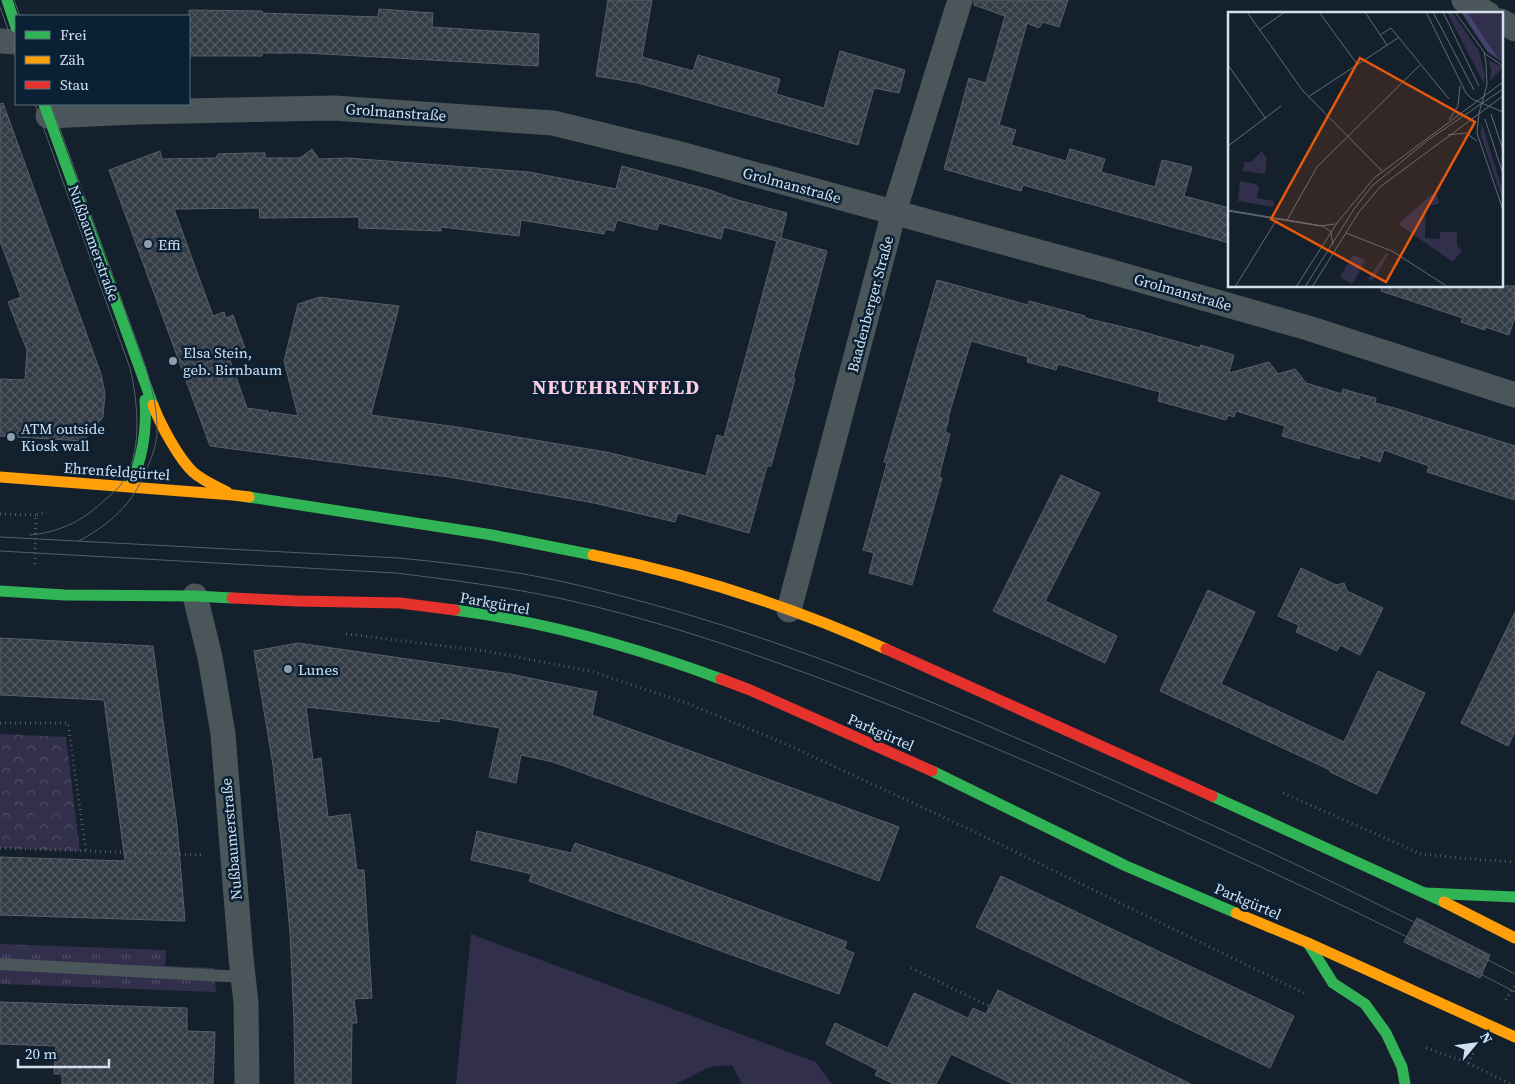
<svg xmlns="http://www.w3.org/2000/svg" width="1515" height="1084" viewBox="0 0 1515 1084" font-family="'Source Serif 4',serif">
  <defs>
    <pattern id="grass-tufts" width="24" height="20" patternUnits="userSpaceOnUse" patternTransform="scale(1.25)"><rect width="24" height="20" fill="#312f4c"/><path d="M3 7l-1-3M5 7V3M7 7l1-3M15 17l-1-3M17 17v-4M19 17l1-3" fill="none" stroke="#4e4d66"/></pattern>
    <pattern id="park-crowns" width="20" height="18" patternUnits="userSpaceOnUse" patternTransform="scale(1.25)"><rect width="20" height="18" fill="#312f4c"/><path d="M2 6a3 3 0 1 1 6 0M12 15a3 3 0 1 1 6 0" fill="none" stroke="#4e4d66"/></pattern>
    <pattern id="building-cross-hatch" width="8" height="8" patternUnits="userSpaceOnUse" patternTransform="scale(1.25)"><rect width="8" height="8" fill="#343c46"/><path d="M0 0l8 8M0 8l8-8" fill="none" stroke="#505861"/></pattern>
  </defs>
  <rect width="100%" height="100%" fill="#14202b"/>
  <path fill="url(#grass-tufts)" d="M0 944 166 950 165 966 214 968 216 992 0 984Z"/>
  <path fill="url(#park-crowns)" d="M0 734 66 737 80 851 0 848Z"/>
  <path fill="#312f4c" d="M471 934 816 1062 832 1084H742L732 1065 709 1067 676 1084H456Z"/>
  <g fill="url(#building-cross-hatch)" stroke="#585f6a" fill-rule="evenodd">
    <path d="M608 0H652L642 57 693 71 698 55 780 79 776 94 824 108 840 51 905 70 899 93 874 88 858 145 638 83 596 76Z"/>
    <path d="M974 0H1068L1059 27 1043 22 1039 28 1027 23 999 125 1016 130 1011 145 1066 161 1070 149 1105 159 1101 172 1155 187 1162 160 1192 167 1184 196 1229 208V243L1023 185 1021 191 944 169 969 78 986 83 1005 16 974 5Z"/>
    <path d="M379 9 433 13 432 27 539 34 538 66 306 53H262V56H189V10L262 11V13L378 17Z"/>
    <path d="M3 103 101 374 105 394 103 417 83 441 0 436V379L25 380 27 350 8 302 21 297 0 241V104Z"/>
    <path d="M312 149 319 159 348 158 529 172 616 189 622 166 710 190 734 199 787 213 781 238 827 251 793 378 795 379 771 466H767L749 533 678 513 675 522 594 503 449 477 210 446 109 170 160 151 162 159 216 158 218 154 249 153H265V158H300ZM259 208 260 218 359 217V228L441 231V227L519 236 521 220 604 234 606 229 614 231 617 220 657 230 659 223 721 239 724 227 777 241 724 437 717 435 706 476 606 452 457 427 371 415 399 306 320 297 298 304 284 361 298 416 271 412 270 417 268 411 247 408 230 360 247 354 233 315 226 318 224 312 213 316 174 209Z"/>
    <path d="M937 280 1028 305 1029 301 1085 316V318L1136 330 1200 348 1201 345 1234 355 1229 373 1269 362 1278 374 1295 369 1306 383 1342 394 1343 389 1360 394 1376 398 1375 403 1398 409 1515 446V500L1427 472 1429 466 1384 450 1380 462 1360 455 1359 459 1282 436 1285 426 1236 411 1234 417 1228 415 1226 420 1158 401 1160 392 1058 364 1056 370 1027 362 1028 357 971 341 948 418H949L945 432 950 434 939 477 942 478 912 585 869 573 874 553 863 550 887 463 884 462Z"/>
    <path d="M1382 286H1515V317L1509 335 1485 327V330L1461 322 1463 318 1381 291Z"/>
    <path d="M1061 475 1100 493 1045 601 1117 636 1105 663 993 611Z"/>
    <path d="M1301 568 1336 585 1344 583 1347 591 1383 608 1360 655 1340 645 1337 651 1296 632 1299 625 1278 616Z"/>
    <path d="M1208 590 1255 612 1221 684 1344 742 1378 671 1425 693 1377 794 1330 772V770L1160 691Z"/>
    <path d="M1515 612V731L1508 746 1461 723Z"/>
    <path d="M0 638 153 646 177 825 185 921 0 915V857L125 861 104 700 0 695Z"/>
    <path d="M298 643 510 674 597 692 592 715 899 827 879 881 553 762 521 755 516 783 489 777 500 728 440 718 439 722 306 707 313 760 321 758 328 817 350 814 357 870H364L372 998 354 999 357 1023H352L351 1084H295L294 1021 290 933 285 877 273 765 254 651Z"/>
    <path d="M477 831 571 853 575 843 649 868 847 942 844 949 854 953 839 994 529 881 532 874 471 860Z"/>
    <path d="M1001 876 1294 1016 1270 1068 976 927Z"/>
    <path d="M1417 918 1490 955 1480 978 1404 942Z"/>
    <path d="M998 990 1024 1003 1191 1084H1013L951 1054 936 1084H894L875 1075 878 1070 826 1044 835 1023 888 1048 914 993 968 1018 973 1008 986 1014Z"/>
    <path d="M0 1002 187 1008V1031L215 1032 213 1084H62V1074H54L56 1046 0 1044Z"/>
  </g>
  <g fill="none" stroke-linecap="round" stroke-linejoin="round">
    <g stroke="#525b61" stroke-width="3" stroke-dasharray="1 4" stroke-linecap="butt">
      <path d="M0 514 36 515"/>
      <path d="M35 564 36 515 47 512"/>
      <path d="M346 634 486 651 594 672 689 704 786 744 973 831 1304 993"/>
      <path d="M0 723H68L86 852"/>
      <path d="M1283 793 1421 854 1471 859 1515 862"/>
      <path d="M0 848 204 855"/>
      <path d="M911 968 1148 1084"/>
      <path d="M1506 1000 1515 985"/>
      <path d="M1426 1048 1468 1063 1510 1084"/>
      <path d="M1468 1063 1475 1050"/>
    </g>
    <path stroke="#4b565b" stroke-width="12" d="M0 964 243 977"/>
    <g stroke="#4b565b" stroke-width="25">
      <path d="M1464 0 1488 14"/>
      <path d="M1501 21 1515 29"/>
      <path d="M0 41 16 42"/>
      <path d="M48 116 136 112 334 108 553 123 684 155 1105 270 1308 328 1515 395"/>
      <path d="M195 596 210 657 223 734 241 958 246 1003 247 1084"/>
      <path d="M789 610 894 212 960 0"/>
    </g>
    <g stroke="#30b455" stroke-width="11">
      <path d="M7 0 16 27"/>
      <path d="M44 104 153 405"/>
      <path d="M130 486C143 458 147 431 145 400"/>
      <path d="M249 497 492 535 593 555"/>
      <path d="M0 591 65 595 195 596 232 598"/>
      <path d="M455 610C546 622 635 647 721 679"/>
      <path d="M932 771 1126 866 1236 913"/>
      <path d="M1212 796 1444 902"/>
      <path d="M1426 893 1515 897"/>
      <path d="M1308 943 1333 983 1365 1004 1386 1033 1402 1067 1405 1084"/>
    </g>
    <g stroke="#ff9f0a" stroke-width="11">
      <path d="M153 405C160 424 179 459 193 472 203 481 216 486 227 492"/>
      <path d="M0 477 233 495 249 497"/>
      <path d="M593 555C693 575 793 607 886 649"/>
      <path d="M1444 902 1515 938"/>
      <path d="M1236 913 1308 943 1515 1037"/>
    </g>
    <g stroke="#e5322d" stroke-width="11">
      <path d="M232 598 297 601 400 603 455 610"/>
      <path d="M886 649 1212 796"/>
      <path d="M721 679 750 690 932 771"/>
    </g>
    <g stroke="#555f66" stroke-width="1">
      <path d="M14 0 20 16"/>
      <path d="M0 7 16 52"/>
      <path d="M51 104 145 365C152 387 158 411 157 434 156 447 151 459 146 471 132 505 110 524 79 541"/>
      <path d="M30 535C56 533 81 522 99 505 106 499 113 493 119 487 144 458 138 402 130 368L35 104"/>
      <path d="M0 537 399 558C441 562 482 567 524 574 575 583 626 597 676 611 805 649 930 700 1053 754 1210 822 1364 895 1515 974"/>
      <path d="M0 551 396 573C452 580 508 587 563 599 648 618 730 645 811 675 909 711 1006 752 1101 794 1241 857 1380 921 1515 992"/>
    </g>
  </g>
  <g fill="#909daa" stroke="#0a2135" stroke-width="2">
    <circle cx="148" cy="244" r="5"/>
    <circle cx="173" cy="361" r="5"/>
    <circle cx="11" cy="437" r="5"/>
    <circle cx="288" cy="669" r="5"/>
  </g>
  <g text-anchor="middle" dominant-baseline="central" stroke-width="5" stroke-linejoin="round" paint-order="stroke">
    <g font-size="15" fill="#d3e1ee" stroke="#0a2135">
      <text transform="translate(396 112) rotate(4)">Grolmanstraße</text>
      <text transform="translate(792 185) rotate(15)">Grolmanstraße</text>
      <text transform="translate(94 243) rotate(70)">Nußbaumerstraße</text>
      <text transform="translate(1183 292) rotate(16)">Grolmanstraße</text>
      <text transform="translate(870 304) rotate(-75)">Baadenberger Straße</text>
      <text transform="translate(117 471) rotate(4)">Ehrenfeldgürtel</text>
      <text transform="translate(495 603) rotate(10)">Parkgürtel</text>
      <text transform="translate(881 732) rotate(24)">Parkgürtel</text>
      <text transform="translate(231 839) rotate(-95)">Nußbaumerstraße</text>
      <text transform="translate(1248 901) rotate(23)">Parkgürtel</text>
    </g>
    <g font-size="15" fill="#d3e1ee" stroke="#0a2135" text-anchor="start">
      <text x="158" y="244">Effi</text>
      <text x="183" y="352">Elsa Stein,<tspan x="183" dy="17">geb. Birnbaum</tspan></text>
      <text x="21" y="428">ATM outside<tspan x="21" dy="17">Kiosk wall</tspan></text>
      <text x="298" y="669">Lunes</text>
    </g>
    <g font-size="20" font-weight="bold" letter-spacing="1" fill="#fcccdf" stroke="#0a2135">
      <text x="616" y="387">NEUEHRENFELD</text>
    </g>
  </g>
  <g transform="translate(1228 12)">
    <rect width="275" height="275" fill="#14202b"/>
    <path d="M219 0H224L251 39 257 63 256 72ZM260 48 275 55 262 69 263 57ZM253 109 275 180V189L253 124ZM158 241 161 242 144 269 140 267Z" fill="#312f4c"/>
    <path d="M233 0H243L275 51 259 39Z" fill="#46426e"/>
    <path d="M239 0H275V51L271 48ZM34 139 39 147 37 162 15 159 16 150H23ZM12 169 28 172 31 175 29 186 46 189 45 195 10 189ZM125 243 138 248 124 272 112 265Z" fill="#312f4c"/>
    <path d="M204 182H209L211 192 198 194 197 226 212 227V220H229V234L234 238 225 250 170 212Z" fill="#312f4c"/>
    <path fill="none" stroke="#606d79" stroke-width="1" d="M19 0 75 79 154 159M91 0 129 52M137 0 159 33M198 0 238 81 244 87 275 100M205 0 246 78M215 0 251 74M227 0 256 40 258 51 259 73 251 101 249 121 275 198M31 18 57 0M152 23 163 16 221 87M256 41 275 54M0 53 38 107M80 85 170 26M263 102 275 138M257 107 275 162M221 108 230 94 232 74M220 123 238 121 249 129M0 134 53 94M0 198 95 214 103 220 105 233M0 199 92 214 107 212M59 208 89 155 192 53M118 221 164 239 220 275M7 275 49 207M68 275 109 211 146 166 275 70M77 275 126 197 144 174 200 128 275 77M84 275 131 200 152 175 275 84"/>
    <path fill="#e8590c" fill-opacity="0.15" stroke="#e8590c" stroke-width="2.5" d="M132 46 247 110 158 270 43 207Z"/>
    <rect width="275" height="275" fill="none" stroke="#d3e1ee" stroke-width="2.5"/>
  </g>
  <rect x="15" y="15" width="175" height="90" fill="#0a2135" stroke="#5a6e7f"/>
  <rect x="25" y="31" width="25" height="8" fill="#30b455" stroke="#5a6e7f"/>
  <text x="60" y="40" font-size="15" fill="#d3e1ee">Frei</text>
  <rect x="25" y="56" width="25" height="8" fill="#ff9f0a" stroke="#5a6e7f"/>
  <text x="60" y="65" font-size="15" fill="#d3e1ee">Zäh</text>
  <rect x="25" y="81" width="25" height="8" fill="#e5322d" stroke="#5a6e7f"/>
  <text x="60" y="90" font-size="15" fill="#d3e1ee">Stau</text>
  <g transform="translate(1475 1044) rotate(61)" stroke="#0a2135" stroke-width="4" paint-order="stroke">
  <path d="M0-4L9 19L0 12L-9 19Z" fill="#d3e1ee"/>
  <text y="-8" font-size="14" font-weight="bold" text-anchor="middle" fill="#d3e1ee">N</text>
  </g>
  <path d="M18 1059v8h91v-8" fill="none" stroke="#d3e1ee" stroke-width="2.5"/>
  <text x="25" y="1059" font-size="15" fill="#d3e1ee" stroke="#0a2135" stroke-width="4" paint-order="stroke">20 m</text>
</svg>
